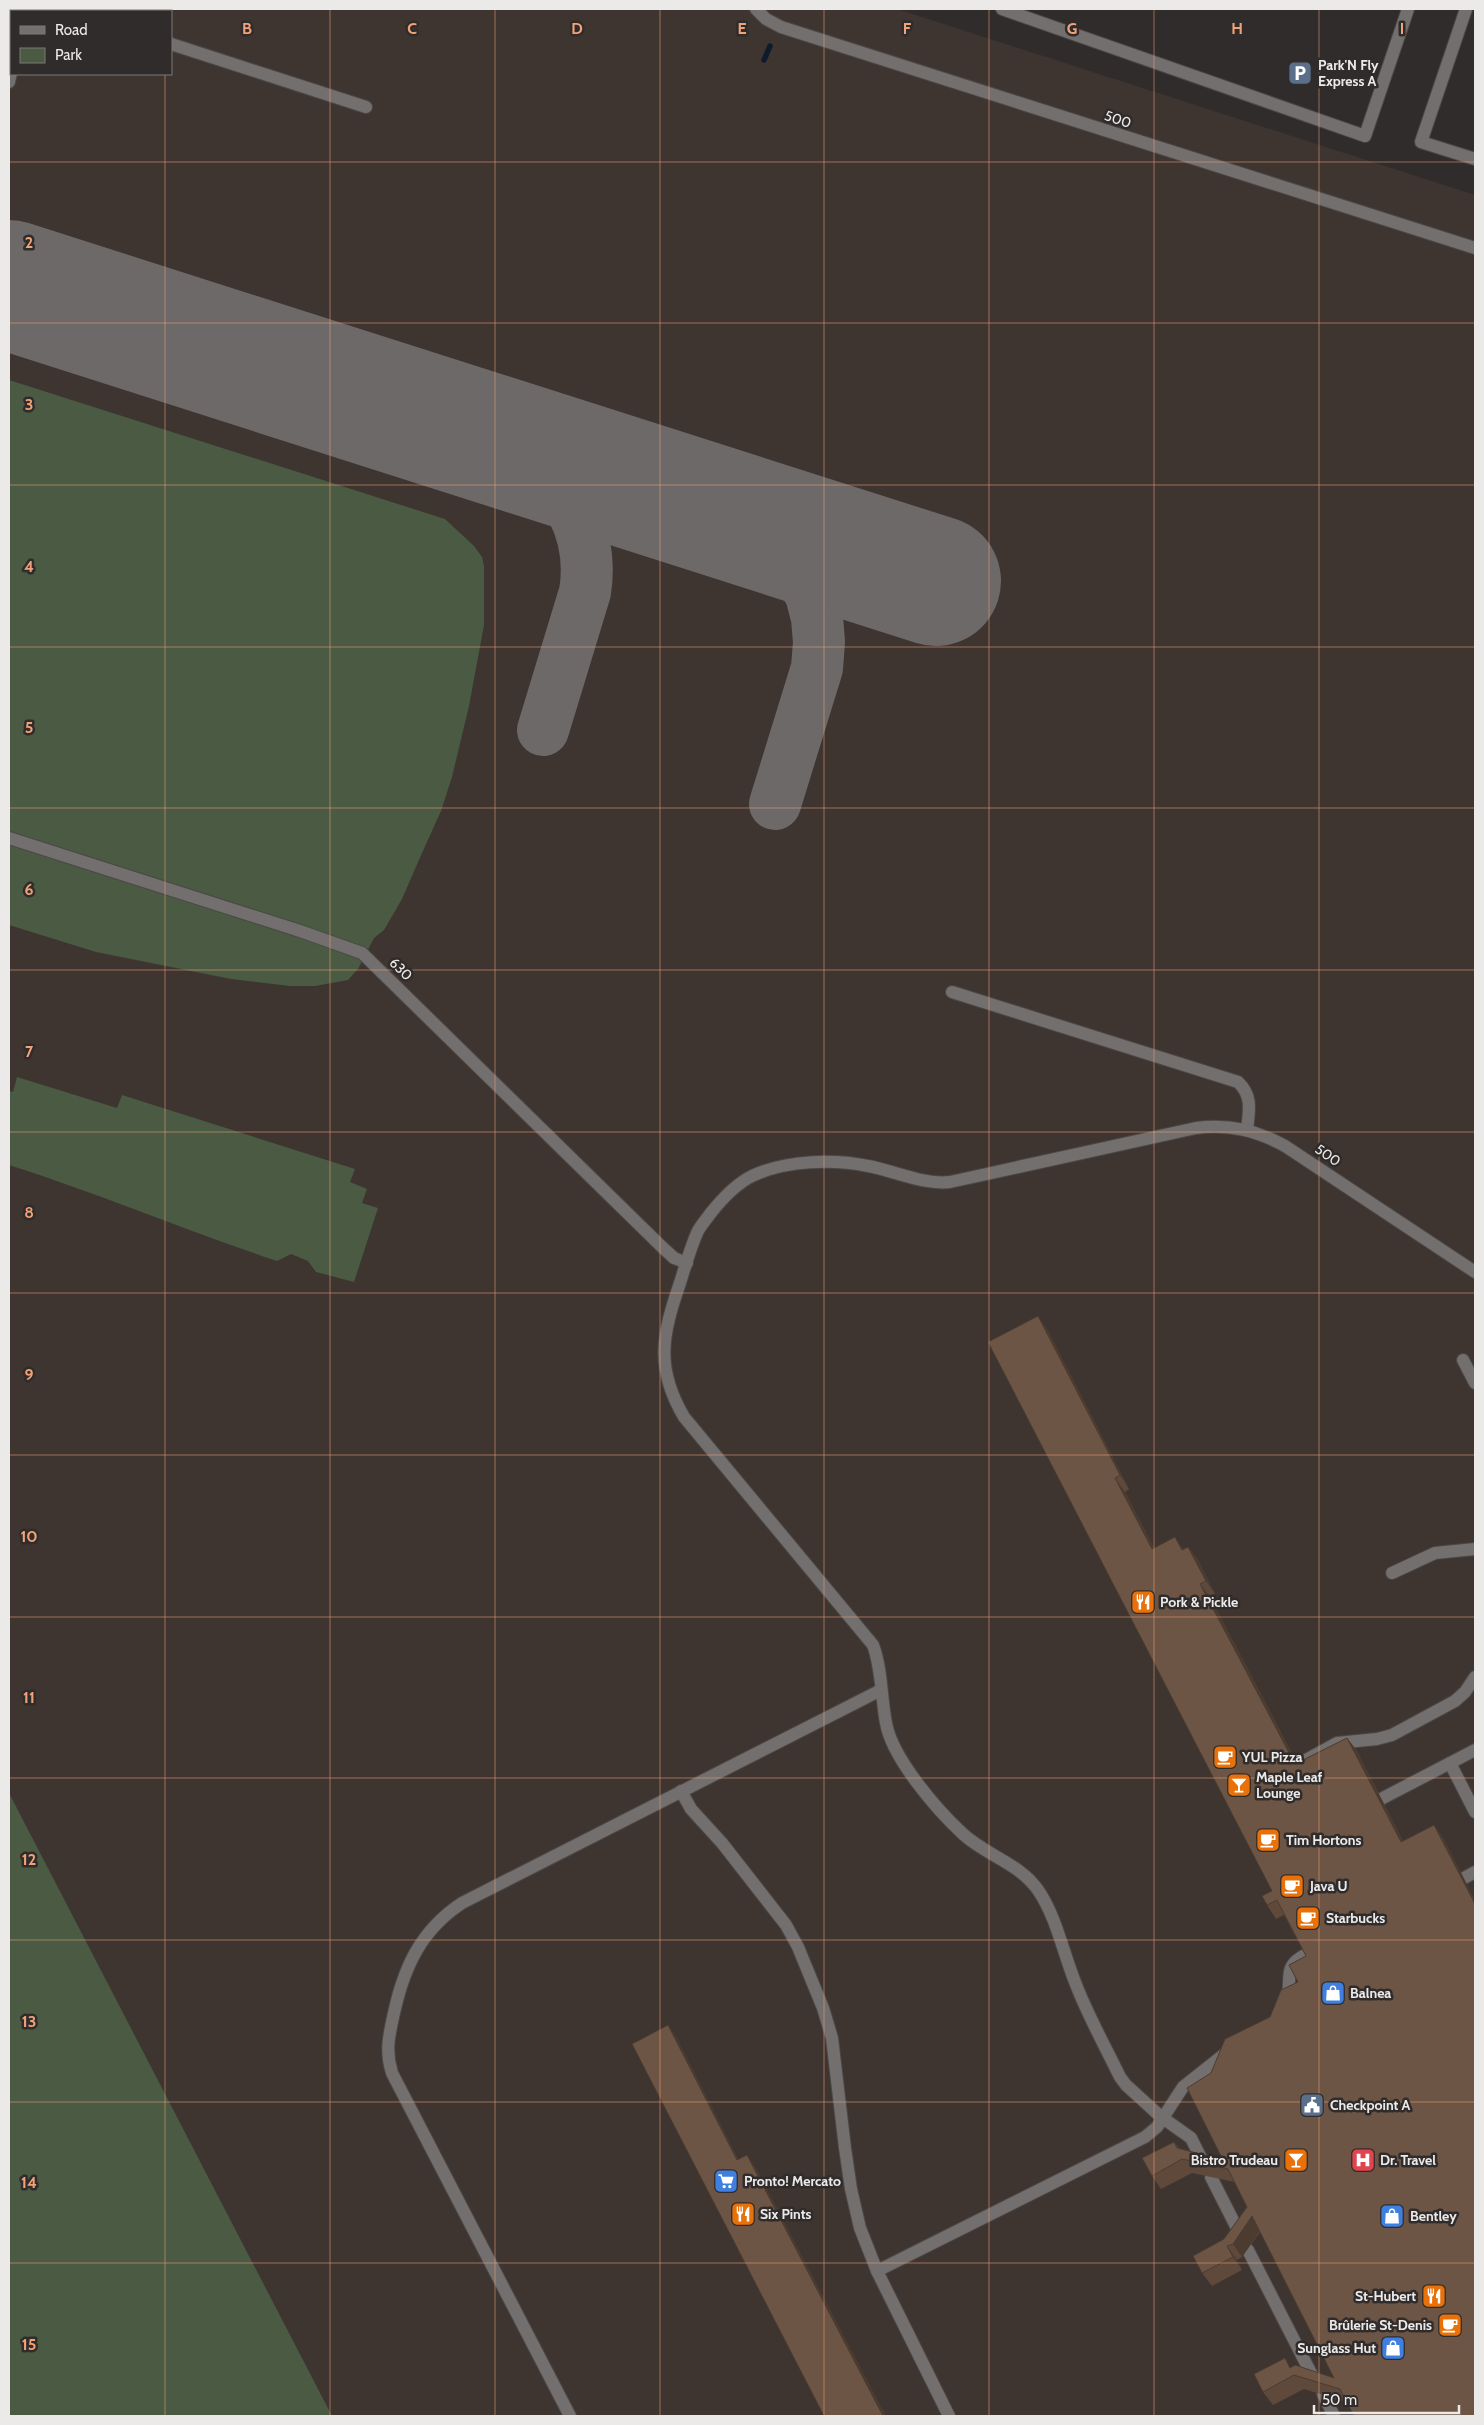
<svg xmlns="http://www.w3.org/2000/svg" width="1484" height="2425" viewBox="0 0 1484 2425" font-family="Cabin,sans-serif">
  <rect width="100%" height="100%" fill="#302c2b"/>
  <path fill="#3e3531" fill-rule="evenodd" d="M9 9H897L1475 195V2416H9ZM11 11H171V74H11Z"/>
  <g fill="#4a5a43">
    <path d="M9 380 445 519 474 546 482 557 484 566V625L469 706 452 777 441 811 422 853 402 899 384 930 374 938 358 969 348 980 315 986H290L231 979 96 952 9 925Z"/>
    <path d="M17 1077 117 1108 122 1095 355 1169 350 1182 367 1189 362 1203 378 1208 354 1282 316 1272 308 1261 291 1254 277 1261C187 1231 100 1194 9 1165V1091L13 1092Z"/>
    <path d="M9 1793 332 2416H9Z"/>
  </g>
  <g fill="none" stroke-linecap="round" stroke-linejoin="round">
    <path stroke="#0f1a2d" stroke-width="5.5" d="M764 60 770 46"/>
    <g stroke="#6c6968" stroke-width="52">
      <path d="M445 424 450 430C471 437 495 441 515 452 567 479 594 536 585 592L543 730"/>
      <path d="M550 457 562 466 737 522 774 543 784 552 798 572 811 595 817 618 819 642 817 668 775 804"/>
    </g>
    <path stroke="#6c6968" stroke-width="130" d="M9 285 936 581"/>
    <g stroke="#4b4847" stroke-width="14">
      <g id="minor">
        <path d="M61 9 69 11"/>
        <path d="M756 9 766 19 781 27 1475 248"/>
        <path d="M1002 9 1365 136 1408 9"/>
        <path d="M1466 9 1421 142 1475 159"/>
        <path d="M28 11 29 9"/>
        <path d="M171 44 366 107"/>
        <path d="M9 82 11 73"/>
        <path d="M9 838 300 931 362 953 662 1247 674 1258 687 1263"/>
        <path d="M952 992 1238 1082C1253 1096 1249 1111 1247 1130"/>
        <path d="M1463 1360 1475 1383"/>
        <path d="M1392 1573 1435 1553 1475 1549"/>
        <path d="M1306 1760 1337 1743 1377 1739 1392 1735 1455 1701 1465 1692 1475 1677"/>
        <path d="M1450 1763 1475 1812"/>
        <path d="M681 1791 691 1809 722 1843 786 1925 798 1947 823 2008 832 2038 845 2148 851 2189 860 2228 877 2271 949 2416"/>
        <path d="M1381 1799 1475 1750"/>
        <path d="M1464 1878 1475 1872"/>
        <path d="M1286 2002C1294 1979 1280 1967 1307 1954"/>
        <path d="M1205 2166 1191 2138 1160 2116 1126 2085 1120 2077C1105 2046 1087 2014 1075 1982 1063 1952 1056 1916 1038 1890 1019 1863 987 1856 963 1834 937 1810 892 1758 886 1723 881 1697 882 1669 873 1645L684 1417C655 1368 662 1335 680 1283 685 1267 690 1249 697 1233 700 1226 706 1220 710 1214 721 1200 736 1184 752 1176 786 1160 833 1159 868 1166 895 1171 923 1185 950 1182L1196 1128C1229 1124 1256 1130 1285 1146L1475 1272"/>
        <path d="M1211 2177 1243 2240"/>
        <path d="M1248 2250 1316 2383"/>
        <path d="M877 2271 1145 2137 1157 2127 1183 2087 1231 2049"/>
        <path d="M1323 2394 1334 2416"/>
        <path d="M570 2416 392 2073C385 2051 389 2035 394 2013 404 1967 421 1930 462 1903L881 1690"/>
      </g>
    </g>
    <use href="#minor" stroke="#736f6e" stroke-width="12"/>
  </g>
  <path fill="#5e493b" d="M1047 1329 1129 1489 1125 1492 1154 1548 1184 1549 1188 1547 1198 1560 1215 1594 1210 1597 1297 1763 1347 1738 1357 1751 1403 1841 1444 1839 1346 2402 1304 2389 1273 2405 1263 2392 1291 2367 1334 2378 1260 2232 1242 2257 1237 2260 1242 2270 1212 2286 1202 2273 1224 2239 1247 2207 1235 2182 1192 2173 1161 2189 1152 2176 1174 2142 1179 2148 1223 2160 1211 2073 1270 2017 1298 1982 1306 1956 1284 1915 1276 1919 1267 1905 1272 1891Z"/>
  <g fill="#4c3c30">
    <path d="M1038 1316 1047 1329 1129 1489 1120 1475Z"/>
    <path d="M1115 1478 1125 1492 1161 1562 1152 1549Z"/>
    <path d="M1175 1537 1184 1550H1182Z"/>
    <path d="M1188 1547 1198 1560 1215 1594 1206 1581Z"/>
    <path d="M1200 1584 1210 1597 1304 1777 1295 1764Z"/>
    <path d="M1347 1738 1357 1751 1410 1855 1401 1842Z"/>
    <path d="M1434 1825 1444 1839 1475 1900V1904Z"/>
    <path d="M668 2025 677 2038 746 2174 737 2160Z"/>
    <path d="M747 2155 756 2168 886 2416H883Z"/>
    <path d="M1252 2216 1261 2229 1242 2257 1233 2244Z"/>
    <path d="M1227 2246 1237 2260 1242 2270 1233 2257Z"/>
  </g>
  <g fill="#6d5545" stroke="#4c3c30">
    <path d="M1038 1316 1120 1475 1115 1478 1152 1549 1175 1537 1182 1550 1188 1547 1206 1581 1200 1584 1295 1764 1347 1738 1401 1842 1434 1825 1475 1904V2416H1354L1340 2389 1294 2375 1263 2392 1254 2374 1285 2358 1290 2368 1295 2365 1334 2378 1252 2216 1233 2244 1227 2246 1233 2257 1202 2273 1193 2256 1224 2239 1247 2207 1228 2169 1182 2159 1152 2176 1142 2158 1174 2142 1177 2148 1223 2160 1187 2088 1211 2073 1225 2039 1270 2017 1281 1990 1298 1982 1289 1965 1306 1956 1277 1900 1267 1905 1262 1896 1272 1891 988 1342Z"/>
    <path d="M668 2025 737 2160 747 2155 883 2416H824L632 2044Z"/>
  </g>
  <path fill="none" stroke="#f0a279" stroke-width="1" stroke-opacity="0.55" d="M165 9V11M330 9V2416M495 9V2416M660 9V2416M824 9V2416M989 9V2416M1154 9V2416M1319 9V2416M165 74V2416M9 162H1475M9 323H1475M9 485H1475M9 647H1475M9 808H1475M9 970H1475M9 1132H1475M9 1293H1475M9 1455H1475M9 1617H1475M9 1778H1475M9 1940H1475M9 2102H1475M9 2263H1475"/>
  <defs>
    <g id="parking-square" transform="scale(1.25)"><rect x="-9" y="-9" width="18" height="18" rx="4" fill="#5c6f8a" stroke="#302c2b"/><path d="M-3.5-5.5H1a3.5 3.5 0 0 1 0 7H-1V5.5H-3.5ZM-1-3.4V-.6H.8a1.4 1.4 0 0 0 0-2.8Z" fill="#fff"/></g>
    <g id="restaurant-square" transform="scale(1.25)"><rect x="-9" y="-9" width="18" height="18" rx="4" fill="#e8710a" stroke="#302c2b"/><path d="M-5-6h1v4h1v-4h1v4h1v-4h1v5L-1.5 .5V6h-2V.5L-5-1ZM5-6V6H3V1.5H1.5Q1.5-4 5-6Z" fill="#fff"/></g>
    <g id="cafe-square" transform="scale(1.25)"><rect x="-9" y="-9" width="18" height="18" rx="4" fill="#e8710a" stroke="#302c2b"/><path d="M-5.5-4.5H6V0H3Q3 3.5 0 3.5H-2.5Q-5.5 3.5-5.5 0ZM3-3.2v2h1.7v-2ZM-6 4.5H4V6H-6Z" fill="#fff"/></g>
    <g id="bar-square" transform="scale(1.25)"><rect x="-9" y="-9" width="18" height="18" rx="4" fill="#e8710a" stroke="#302c2b"/><path d="M-6-5H6L.8 .8V4.5H3.5V6h-7V4.5H-.8V.8Z" fill="#fff"/></g>
    <g id="shop-square" transform="scale(1.25)"><rect x="-9" y="-9" width="18" height="18" rx="4" fill="#3f7fe0" stroke="#302c2b"/><path d="M-5-2.5h2.3a2.7 3.5 0 0 1 5.4 0H5L5.5 6h-11ZM-1.5-2.5h3a1.5 2.3 0 0 0-3 0Z" fill="#fff"/></g>
    <g id="civic-square" transform="scale(1.25)"><rect x="-9" y="-9" width="18" height="18" rx="4" fill="#5c6f8a" stroke="#302c2b"/><path d="M-.6-6.5H3V-4.5H.6V-3L4-1V1h2V6H-6V1h2V-1L-.6-3ZM-1.2 2.5V6h2.4V2.5Z" fill="#fff"/></g>
    <g id="hospital-square" transform="scale(1.25)"><rect x="-9" y="-9" width="18" height="18" rx="4" fill="#e0444e" stroke="#302c2b"/><path d="M-5-5h3v3.5h4V-5h3V5h-3V1.5h-4V5h-3Z" fill="#fff"/></g>
    <g id="supermarket-square" transform="scale(1.25)"><rect x="-9" y="-9" width="18" height="18" rx="4" fill="#3f7fe0" stroke="#302c2b"/><path d="M-6-5.5h2.5l.6 2H6L4.5 2H-2.5L-4.4-4H-6ZM-1.5 3.2a1.3 1.3 0 1 0 .1 0ZM3 3.2a1.3 1.3 0 1 0 .1 0Z" fill="#fff"/></g>
  </defs>
  <g fill-rule="evenodd">
    <use href="#parking-square" x="1300" y="73"/>
    <use href="#restaurant-square" x="1143" y="1602"/>
    <use href="#cafe-square" x="1225" y="1757"/>
    <use href="#bar-square" x="1239" y="1785"/>
    <use href="#cafe-square" x="1268" y="1840"/>
    <use href="#cafe-square" x="1292" y="1886"/>
    <use href="#cafe-square" x="1308" y="1918"/>
    <use href="#shop-square" x="1333" y="1993"/>
    <use href="#civic-square" x="1312" y="2105"/>
    <use href="#bar-square" x="1296" y="2160"/>
    <use href="#hospital-square" x="1363" y="2160"/>
    <use href="#supermarket-square" x="726" y="2181"/>
    <use href="#restaurant-square" x="743" y="2214"/>
    <use href="#shop-square" x="1392" y="2216"/>
    <use href="#restaurant-square" x="1434" y="2296"/>
    <use href="#cafe-square" x="1450" y="2325"/>
    <use href="#shop-square" x="1393" y="2348"/>
  </g>
  <g text-anchor="middle" dominant-baseline="central" stroke-width="5" stroke-linejoin="round" paint-order="stroke">
    <g font-size="14" font-weight="bold" fill="#eceae9" stroke="#302c2b" text-anchor="start">
      <text x="1318" y="65">Park'N Fly<tspan x="1318" dy="16">Express A</tspan></text>
      <text x="1160" y="1602">Pork &amp; Pickle</text>
      <text x="1242" y="1757">YUL Pizza</text>
      <text x="1256" y="1777">Maple Leaf<tspan x="1256" dy="16">Lounge</tspan></text>
      <text x="1286" y="1840">Tim Hortons</text>
      <text x="1310" y="1886">Java U</text>
      <text x="1326" y="1918">Starbucks</text>
      <text x="1350" y="1993">Balnea</text>
      <text x="1330" y="2105">Checkpoint A</text>
      <text x="1278" y="2160" text-anchor="end">Bistro Trudeau</text>
      <text x="1380" y="2160">Dr. Travel</text>
      <text x="744" y="2181">Pronto! Mercato</text>
      <text x="760" y="2214">Six Pints</text>
      <text x="1410" y="2216">Bentley</text>
      <text x="1416" y="2296" text-anchor="end">St-Hubert</text>
      <text x="1432" y="2325" text-anchor="end">Brûlerie St-Denis</text>
      <text x="1376" y="2348" text-anchor="end">Sunglass Hut</text>
    </g>
    <g font-size="14" fill="#eceae9" stroke="#302c2b">
      <text transform="translate(1118 119) rotate(18)">500</text>
      <text transform="translate(401 969) rotate(44)">630</text>
      <text transform="translate(1328 1155) rotate(34)">500</text>
    </g>
  </g>
  <g font-size="16" text-anchor="middle" font-weight="bold" fill="#f0a279" stroke="#302c2b" stroke-width="5" stroke-linejoin="round" paint-order="stroke">
    <text x="247" y="34">B</text>
    <text x="412" y="34">C</text>
    <text x="577" y="34">D</text>
    <text x="742" y="34">E</text>
    <text x="907" y="34">F</text>
    <text x="1072" y="34">G</text>
    <text x="1237" y="34">H</text>
    <text x="1402" y="34">I</text>
    <text x="29" y="248">2</text>
    <text x="29" y="410">3</text>
    <text x="29" y="572">4</text>
    <text x="29" y="733">5</text>
    <text x="29" y="895">6</text>
    <text x="29" y="1057">7</text>
    <text x="29" y="1218">8</text>
    <text x="29" y="1380">9</text>
    <text x="29" y="1542">10</text>
    <text x="29" y="1703">11</text>
    <text x="29" y="1865">12</text>
    <text x="29" y="2027">13</text>
    <text x="29" y="2188">14</text>
    <text x="29" y="2350">15</text>
  </g>
  <rect width="1484" height="2425" fill="none" stroke="#eceae9" stroke-width="20"/>
  <rect x="10" y="10" width="162" height="65" fill="#302c2b" stroke="#7b7877"/>
  <rect x="20" y="26" width="25" height="8" fill="#736f6e" stroke="#7b7877"/>
  <text x="55" y="35" font-size="15" fill="#eceae9">Road</text>
  <rect x="20" y="48" width="25" height="15" fill="#4a5a43" stroke="#7b7877"/>
  <text x="55" y="60" font-size="15" fill="#eceae9">Park</text>
  <path d="M1314 2405v8h145v-8" fill="none" stroke="#eceae9" stroke-width="2.5"/>
  <text x="1322" y="2405" font-size="15" fill="#eceae9" stroke="#302c2b" stroke-width="4" paint-order="stroke">50 m</text>
</svg>
